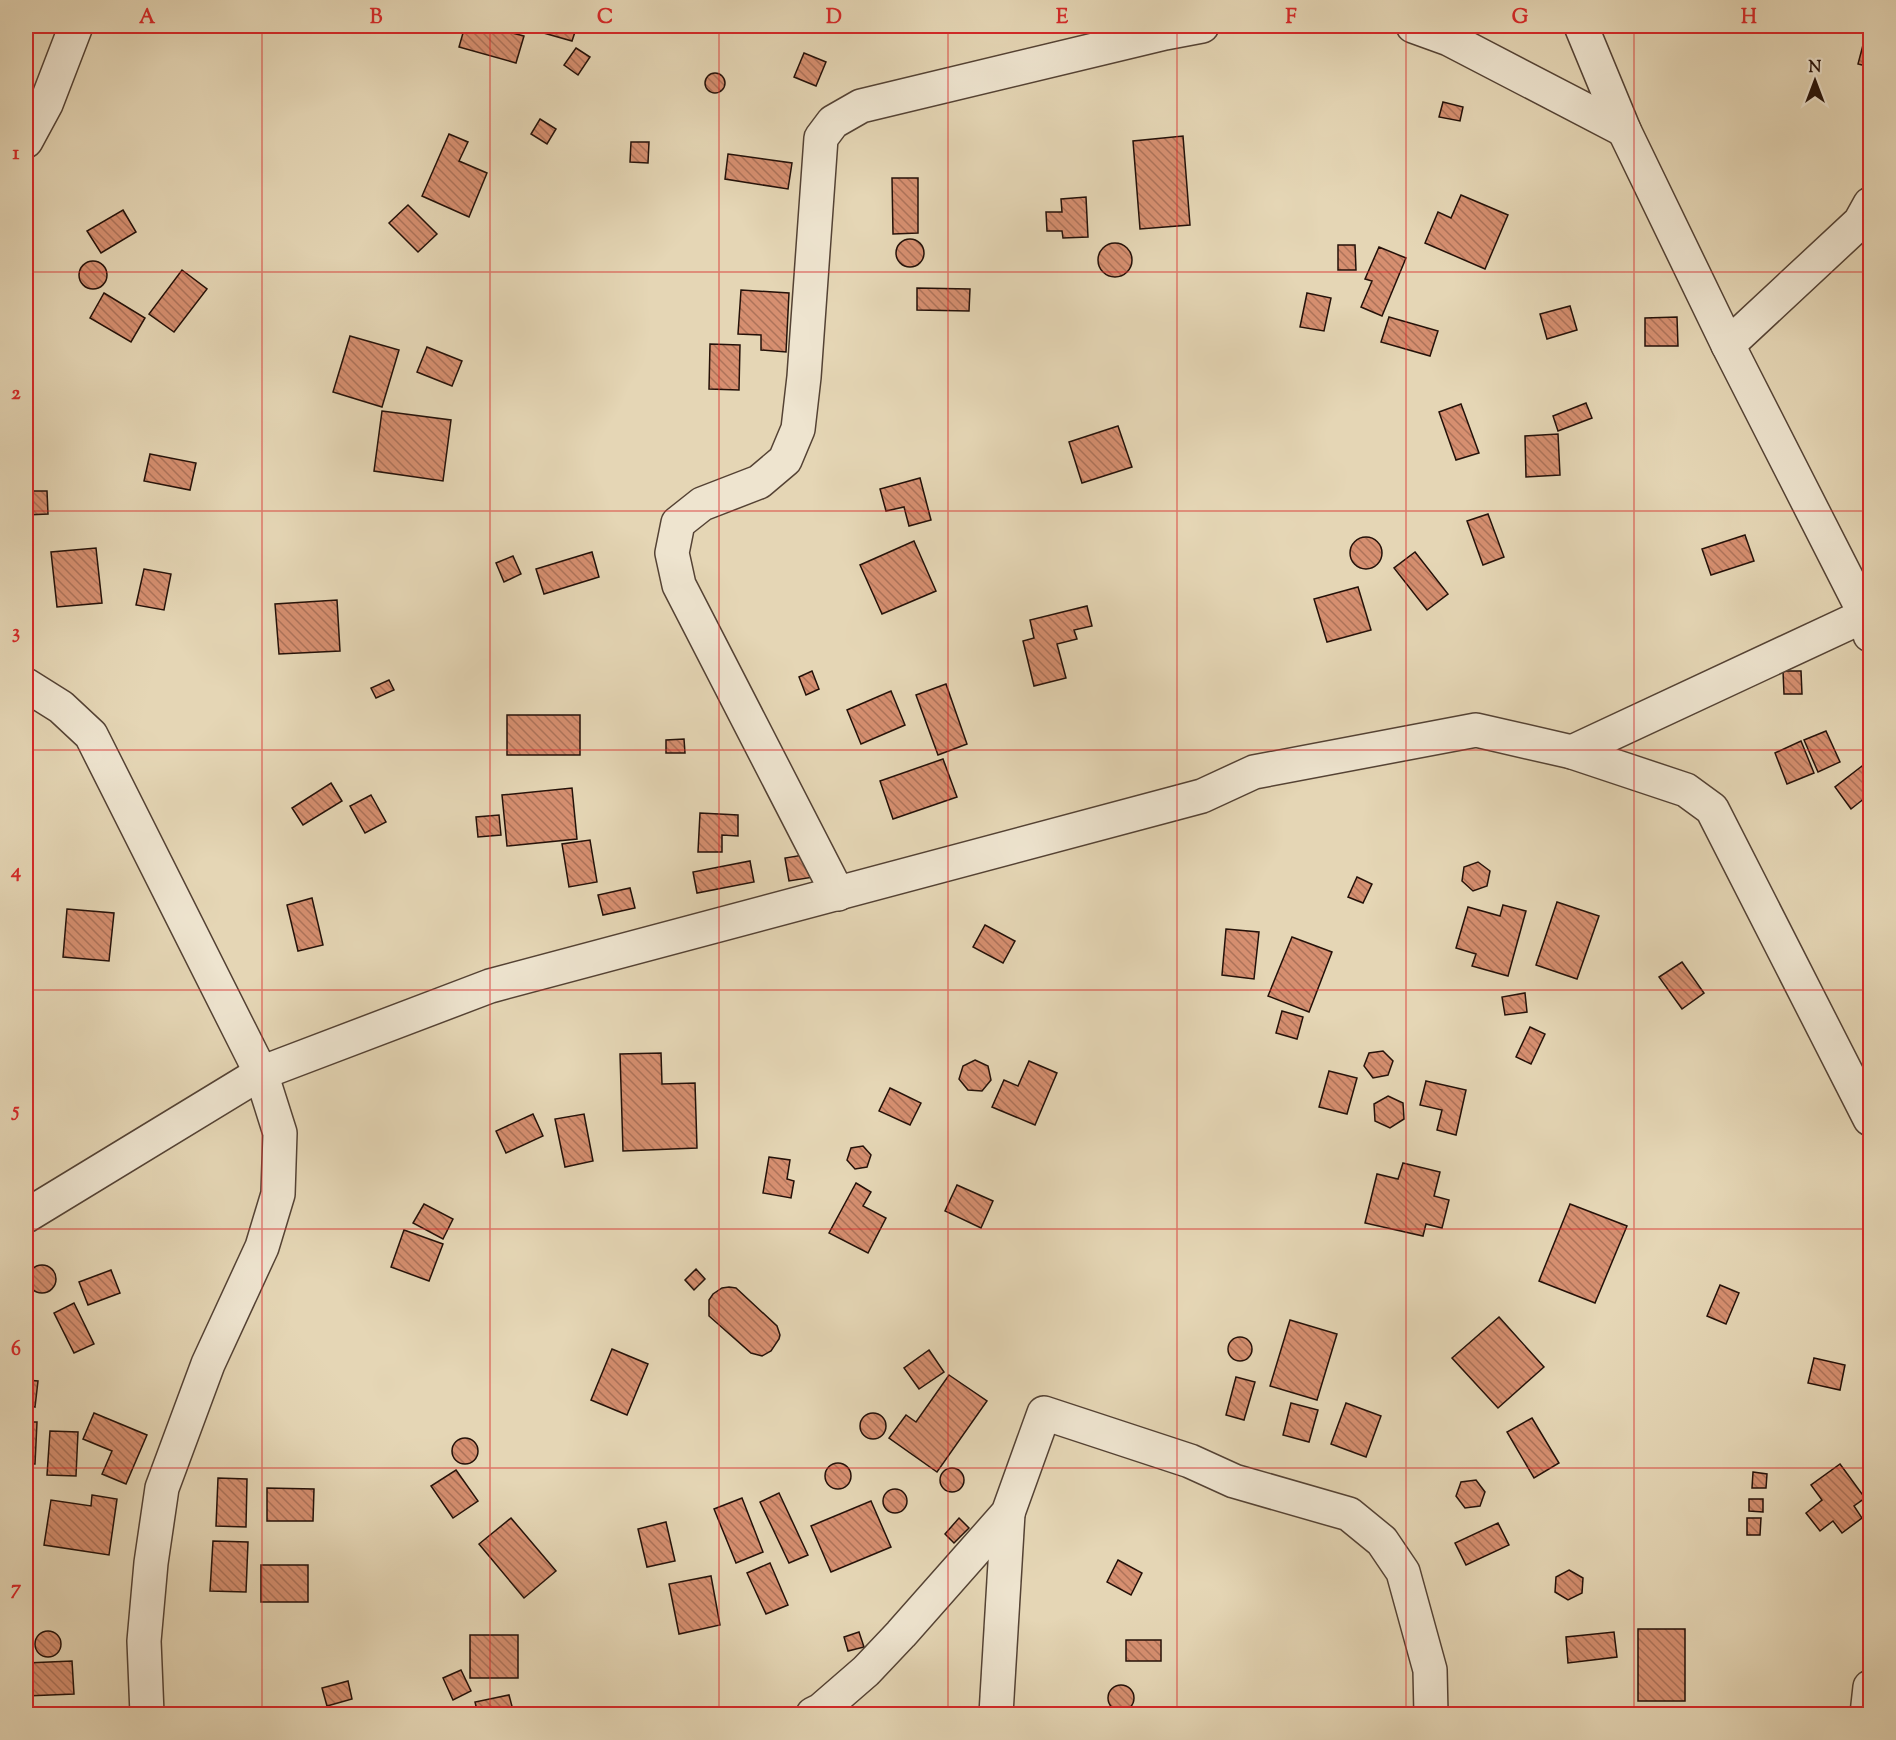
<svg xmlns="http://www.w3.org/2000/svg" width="1896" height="1740" viewBox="0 0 1896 1740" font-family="'Sorts Mill Goudy',serif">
  <defs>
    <pattern id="building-back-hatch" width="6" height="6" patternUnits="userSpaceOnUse" patternTransform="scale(1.5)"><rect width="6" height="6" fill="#d68f70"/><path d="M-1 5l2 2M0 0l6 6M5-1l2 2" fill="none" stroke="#ad735a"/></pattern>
  </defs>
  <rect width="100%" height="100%" fill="#e5d6b5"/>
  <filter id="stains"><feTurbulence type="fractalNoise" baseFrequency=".00333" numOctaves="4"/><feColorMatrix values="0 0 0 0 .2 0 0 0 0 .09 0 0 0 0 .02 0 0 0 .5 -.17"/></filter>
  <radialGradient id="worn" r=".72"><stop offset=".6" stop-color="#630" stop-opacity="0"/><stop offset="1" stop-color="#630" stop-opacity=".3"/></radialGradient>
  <g fill="url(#building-back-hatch)" stroke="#241109" stroke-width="1.5">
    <path d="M465 26H485L524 36 516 63 459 47Z"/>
    <path d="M527 26H577L572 41 526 28Z"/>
    <path d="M1868 26H1870V67L1858 64Z"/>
    <path d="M576 48 590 57 578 75 564 65Z"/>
    <path d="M804 53 826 62 816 86 794 77Z"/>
    <circle cx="715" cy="83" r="10"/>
    <path d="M1443 102 1463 107 1460 121 1439 117Z"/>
    <path d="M540 119 556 129 547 144 531 134Z"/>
    <path d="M449 134 468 142 459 161 487 173 469 217 422 196Z"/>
    <path d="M1183 136 1190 225 1140 229 1133 141Z"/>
    <path d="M631 142H649L648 163 630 162Z"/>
    <path d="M728 154 792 163 788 189 725 179Z"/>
    <path d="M892 178H918V233L893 234Z"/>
    <path d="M1461 195 1508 215 1485 269 1425 243 1438 212 1451 218Z"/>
    <path d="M1086 197 1088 237 1063 238 1062 231H1047L1046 212H1062L1061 199Z"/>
    <path d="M408 205 437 234 418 252 389 223Z"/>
    <path d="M123 210 136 232 101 253 87 231Z"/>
    <circle cx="910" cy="253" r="14"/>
    <circle cx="1115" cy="260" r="17"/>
    <path d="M1338 245H1355L1356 270H1338Z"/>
    <path d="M1379 247 1406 258 1382 316 1361 307 1372 281 1365 279Z"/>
    <circle cx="93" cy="275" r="14"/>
    <path d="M182 270 207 289 174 332 149 314Z"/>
    <path d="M917 288 970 289 969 311 917 310Z"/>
    <path d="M741 290 789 293 786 352 761 350V335L738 334Z"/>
    <path d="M104 293 145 318 131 342 90 318Z"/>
    <path d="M1307 293 1331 298 1324 331 1300 327Z"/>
    <path d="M1570 306 1577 330 1547 339 1540 314Z"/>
    <path d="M1389 317 1438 331 1430 356 1381 342Z"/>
    <path d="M1677 317 1678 346H1645V318Z"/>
    <path d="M350 336 399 350 382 407 333 392Z"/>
    <path d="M710 344 740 345 739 390 709 389Z"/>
    <path d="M427 347 462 361 452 386 417 372Z"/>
    <path d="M1586 403 1592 418 1558 431 1553 416Z"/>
    <path d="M1461 404 1479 453 1456 460 1439 412Z"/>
    <path d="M382 411 451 420 443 481 374 471Z"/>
    <path d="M1118 426 1132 467 1082 483 1069 442Z"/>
    <path d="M1558 434 1560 475 1526 477 1525 436Z"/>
    <path d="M150 454 196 463 190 490 144 481Z"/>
    <path d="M920 478 931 520 909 526 904 507 886 511 880 489Z"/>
    <path d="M26 491H47L48 514 26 515Z"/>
    <path d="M1488 514 1504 557 1483 565 1467 521Z"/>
    <path d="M1745 535 1754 561 1711 575 1702 549Z"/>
    <circle cx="1366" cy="553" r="16"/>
    <path d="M914 541 936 591 882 614 860 565Z"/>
    <path d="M96 548 102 603 57 607 51 552Z"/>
    <path d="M592 552 599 577 544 594 536 569Z"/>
    <path d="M1415 552 1448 594 1427 610 1394 568Z"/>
    <path d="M513 556 521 574 504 582 496 563Z"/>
    <path d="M144 569 171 574 164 610 136 605Z"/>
    <path d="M1358 587 1371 630 1327 642 1314 599Z"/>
    <path d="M337 600 340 651 279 654 275 604Z"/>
    <path d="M1087 606 1092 626 1074 630 1077 639 1057 644 1066 678 1034 686 1023 641 1034 638 1030 620Z"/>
    <path d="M812 671 819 689 806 695 799 677Z"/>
    <path d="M1783 671H1801L1802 694H1784Z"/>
    <path d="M389 680 394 690 376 698 371 688Z"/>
    <path d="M946 684 967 744 938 755 916 695Z"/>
    <path d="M891 691 905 725 861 744 847 710Z"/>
    <rect x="507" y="715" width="73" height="40"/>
    <path d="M1826 731 1840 762 1818 772 1804 740Z"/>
    <path d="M684 739 685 753H666V740Z"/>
    <path d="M1801 741 1814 773 1787 784 1775 753Z"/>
    <path d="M943 759 957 797 893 819 880 781Z"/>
    <path d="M1862 766 1870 778V794L1851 809 1835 787Z"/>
    <path d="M331 783 342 801 303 825 292 808Z"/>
    <path d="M572 788 577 839 507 846 502 795Z"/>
    <path d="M371 795 386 822 365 833 350 806Z"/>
    <path d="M700 813 738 815V836L722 835V852H698Z"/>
    <path d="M499 815 501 835 478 837 476 817Z"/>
    <path d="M590 840 597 882 569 887 562 844Z"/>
    <path d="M809 854 814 877 789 881 785 858Z"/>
    <path d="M750 861 754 882 697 893 693 872Z"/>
    <path d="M1478 862 1490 871 1487 886 1473 891 1462 881 1464 867Z"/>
    <path d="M1357 877 1372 884 1363 903 1348 897Z"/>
    <path d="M630 888 635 908 603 915 598 895Z"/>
    <path d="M312 898 323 945 298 951 287 905Z"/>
    <path d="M1557 902 1599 916 1577 979 1536 965Z"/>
    <path d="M1503 905 1526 911 1508 976 1472 966 1476 954 1456 948 1468 907 1500 916Z"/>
    <path d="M67 909 114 913 109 961 63 957Z"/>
    <path d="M985 925 1015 941 1003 963 973 947Z"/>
    <path d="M1226 929 1259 932 1254 979 1222 975Z"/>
    <path d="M1292 937 1332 952 1309 1012 1268 996Z"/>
    <path d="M1682 962 1704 993 1682 1009 1659 977Z"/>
    <path d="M1525 993 1527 1012 1505 1015 1502 997Z"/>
    <path d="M1282 1011 1303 1017 1297 1039 1276 1033Z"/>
    <path d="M1530 1027 1545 1034 1531 1064 1516 1057Z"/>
    <path d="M1383 1051 1393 1061 1388 1075 1373 1078 1364 1066 1369 1053Z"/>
    <path d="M661 1053 662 1084 695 1083 697 1148 623 1151 620 1054Z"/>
    <path d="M975 1060 988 1066 991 1080 982 1091 968 1090 959 1079 963 1066Z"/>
    <path d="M1029 1061 1057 1073 1035 1125 992 1107 1004 1080 1018 1086Z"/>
    <path d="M1329 1071 1357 1078 1347 1114 1319 1107Z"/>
    <path d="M1426 1081 1466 1090 1456 1135 1437 1130 1442 1110 1420 1105Z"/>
    <path d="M890 1088 921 1103 910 1125 879 1111Z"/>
    <path d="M1388 1096 1403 1103 1404 1119 1390 1128 1375 1121 1374 1104Z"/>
    <path d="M533 1114 543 1136 506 1153 496 1131Z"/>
    <path d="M584 1114 593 1161 565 1167 555 1119Z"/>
    <path d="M863 1146 871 1155 867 1167 855 1169 847 1160 851 1148Z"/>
    <path d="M769 1157 790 1160 787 1179 794 1181 791 1198 763 1193Z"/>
    <path d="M1403 1163 1440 1172 1434 1196 1449 1200 1442 1228 1426 1224 1423 1236 1365 1223 1377 1174 1398 1179Z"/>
    <path d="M856 1183 871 1192 863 1206 886 1218 868 1253 829 1233Z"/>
    <path d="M957 1185 993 1201 981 1228 945 1211Z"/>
    <path d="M424 1204 453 1219 443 1239 413 1223Z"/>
    <path d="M1570 1204 1627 1226 1595 1303 1539 1281Z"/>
    <path d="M404 1230 443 1244 429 1281 391 1267Z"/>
    <circle cx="42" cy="1279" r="14"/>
    <path d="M696 1269 705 1279 694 1290 685 1280Z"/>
    <path d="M111 1270 120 1293 88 1305 79 1282Z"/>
    <path d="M1720 1285 1739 1293 1726 1324 1707 1316Z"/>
    <path d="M729 1287 736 1288 777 1326 780 1335 779 1339 771 1351 762 1356 751 1353 709 1316V1300L713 1294 722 1288Z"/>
    <path d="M74 1303 94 1344 74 1353 54 1313Z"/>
    <path d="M1499 1317 1544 1367 1498 1408 1452 1358Z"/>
    <path d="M1290 1320 1337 1334 1317 1400 1270 1386Z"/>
    <circle cx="1240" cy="1349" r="12"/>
    <path d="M612 1349 648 1364 627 1415 591 1400Z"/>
    <path d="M929 1350 944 1372 919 1389 904 1368Z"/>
    <path d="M1814 1358 1845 1365 1840 1390 1808 1383Z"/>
    <path d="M949 1375 987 1401 937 1472 889 1438 906 1415 916 1422Z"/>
    <path d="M1236 1377 1255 1382 1244 1420 1226 1415Z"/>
    <path d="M26 1380 38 1381 35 1407 26 1405Z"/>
    <path d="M1291 1403 1318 1410 1309 1442 1283 1435Z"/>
    <path d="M1346 1403 1381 1416 1366 1457 1331 1444Z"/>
    <circle cx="873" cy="1426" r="13"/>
    <path d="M94 1413 147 1435 126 1484 102 1474 112 1451 83 1439Z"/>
    <path d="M1532 1418 1559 1463 1534 1478 1507 1432Z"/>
    <path d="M26 1422H37L35 1464H26Z"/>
    <path d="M50 1431 78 1432 76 1476 47 1475Z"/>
    <circle cx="465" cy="1451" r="13"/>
    <circle cx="838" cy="1476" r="13"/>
    <path d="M1840 1464 1865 1498 1854 1506 1862 1518 1842 1533 1833 1521 1820 1531 1806 1513 1822 1500 1811 1485Z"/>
    <circle cx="952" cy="1480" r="12"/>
    <path d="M456 1470 478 1501 453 1518 431 1486Z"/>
    <path d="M1753 1472 1767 1474 1766 1488H1752Z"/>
    <path d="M218 1478 247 1479 246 1527 216 1526Z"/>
    <path d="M1476 1480 1485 1492 1480 1506 1465 1508 1456 1496 1461 1482Z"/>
    <path d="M267 1488 314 1489 313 1521H267Z"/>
    <circle cx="895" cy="1501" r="12"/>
    <path d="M779 1493 808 1555 789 1563 760 1502Z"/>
    <path d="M92 1495 117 1499 109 1555 44 1545 51 1500 91 1506Z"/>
    <path d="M742 1498 763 1552 736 1563 714 1509Z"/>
    <path d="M1749 1499H1763V1512L1749 1511Z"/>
    <path d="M871 1501 891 1547 831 1572 811 1526Z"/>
    <path d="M511 1518 556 1571 524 1598 479 1544Z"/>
    <path d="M959 1518 969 1528 954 1543 945 1534Z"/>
    <path d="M1747 1518H1761L1760 1535H1747Z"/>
    <path d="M666 1522 675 1561 647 1567 638 1529Z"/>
    <path d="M1498 1523 1509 1545 1466 1565 1455 1543Z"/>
    <path d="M213 1541 248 1542 246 1592 210 1591Z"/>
    <path d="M1118 1560 1142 1573 1131 1595 1107 1582Z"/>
    <path d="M770 1563 788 1605 766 1614 747 1573Z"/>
    <rect x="261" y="1565" width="47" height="37"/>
    <path d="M1569 1570 1583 1578 1582 1593 1568 1600 1555 1592 1556 1577Z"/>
    <path d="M711 1576 720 1625 679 1634 669 1584Z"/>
    <rect x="1638" y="1629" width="47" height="72"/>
    <circle cx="48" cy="1644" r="13"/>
    <path d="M859 1632 864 1647 848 1651 844 1637Z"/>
    <path d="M1614 1632 1617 1657 1568 1663 1566 1637Z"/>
    <rect x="470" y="1635" width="48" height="43"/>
    <rect x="1126" y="1640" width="35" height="21"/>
    <path d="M72 1661 74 1694 26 1696V1663Z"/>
    <path d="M461 1670 471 1691 453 1700 443 1678Z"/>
    <path d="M348 1681 352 1699 327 1706 322 1688Z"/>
    <circle cx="1121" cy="1698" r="13"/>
    <path d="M509 1695 514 1714H478L475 1702Z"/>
  </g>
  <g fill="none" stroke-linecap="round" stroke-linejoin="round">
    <g stroke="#544234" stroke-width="36">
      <g id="minor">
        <path d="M1413 26 1449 39 1624 130"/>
        <path d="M1581 26 1624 130 1728 345 1865 614 1870 635"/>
        <path d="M26 141 46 104 76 26"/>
        <path d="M1728 345 1860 222 1870 204"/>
        <path d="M26 685 61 707 91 735 261 1073 280 1133 278 1194 262 1247 208 1364 162 1488 151 1563 144 1641 147 1714"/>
        <path d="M1572 752 1870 613"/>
        <path d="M838 894 679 585 672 553 678 523 702 504 759 482 785 460 798 429 804 377 821 138 833 122 861 106 1165 33 1202 26"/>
        <path d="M26 1216 261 1073 490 986 1202 796 1254 772 1476 730 1572 752 1686 790 1712 809 1870 1119"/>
        <path d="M813 1714 821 1710 866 1671 901 1634 1008 1513 1044 1413 1190 1461 1234 1481 1349 1514 1382 1541 1403 1572 1430 1670 1431 1714"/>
        <path d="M996 1714 1008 1513"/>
        <path d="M1867 1714 1870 1687"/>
      </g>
    </g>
    <use href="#minor" stroke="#eee4cf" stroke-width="33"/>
  </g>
  <path fill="none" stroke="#d62828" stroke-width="1.5" stroke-opacity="0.55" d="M262 26V1714M490 26V1714M719 26V1714M948 26V1714M1177 26V1714M1406 26V1714M1634 26V1714M26 272H1870M26 511H1870M26 750H1870M26 990H1870M26 1229H1870M26 1468H1870"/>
  <rect width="1896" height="1740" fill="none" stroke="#e5d6b5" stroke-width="66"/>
  <g transform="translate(1815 81)" stroke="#eee4cf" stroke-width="4.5" paint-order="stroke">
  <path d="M0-4.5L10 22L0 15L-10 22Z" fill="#241109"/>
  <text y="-9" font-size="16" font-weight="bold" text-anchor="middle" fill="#241109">N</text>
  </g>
  <rect x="33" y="33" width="1830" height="1674" fill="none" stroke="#d62828" stroke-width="2"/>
  <g font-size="20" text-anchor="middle" font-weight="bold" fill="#d62828">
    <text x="147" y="23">A</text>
    <text x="376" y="23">B</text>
    <text x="605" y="23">C</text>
    <text x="834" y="23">D</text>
    <text x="1062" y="23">E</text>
    <text x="1291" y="23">F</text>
    <text x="1520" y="23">G</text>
    <text x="1749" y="23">H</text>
    <text x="16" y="159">1</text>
    <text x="16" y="399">2</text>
    <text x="16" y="638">3</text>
    <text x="16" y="877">4</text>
    <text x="16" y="1116">5</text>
    <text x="16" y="1355">6</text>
    <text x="16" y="1594">7</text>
  </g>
  <rect width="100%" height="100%" filter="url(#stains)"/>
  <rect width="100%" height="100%" fill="url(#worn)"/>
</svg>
